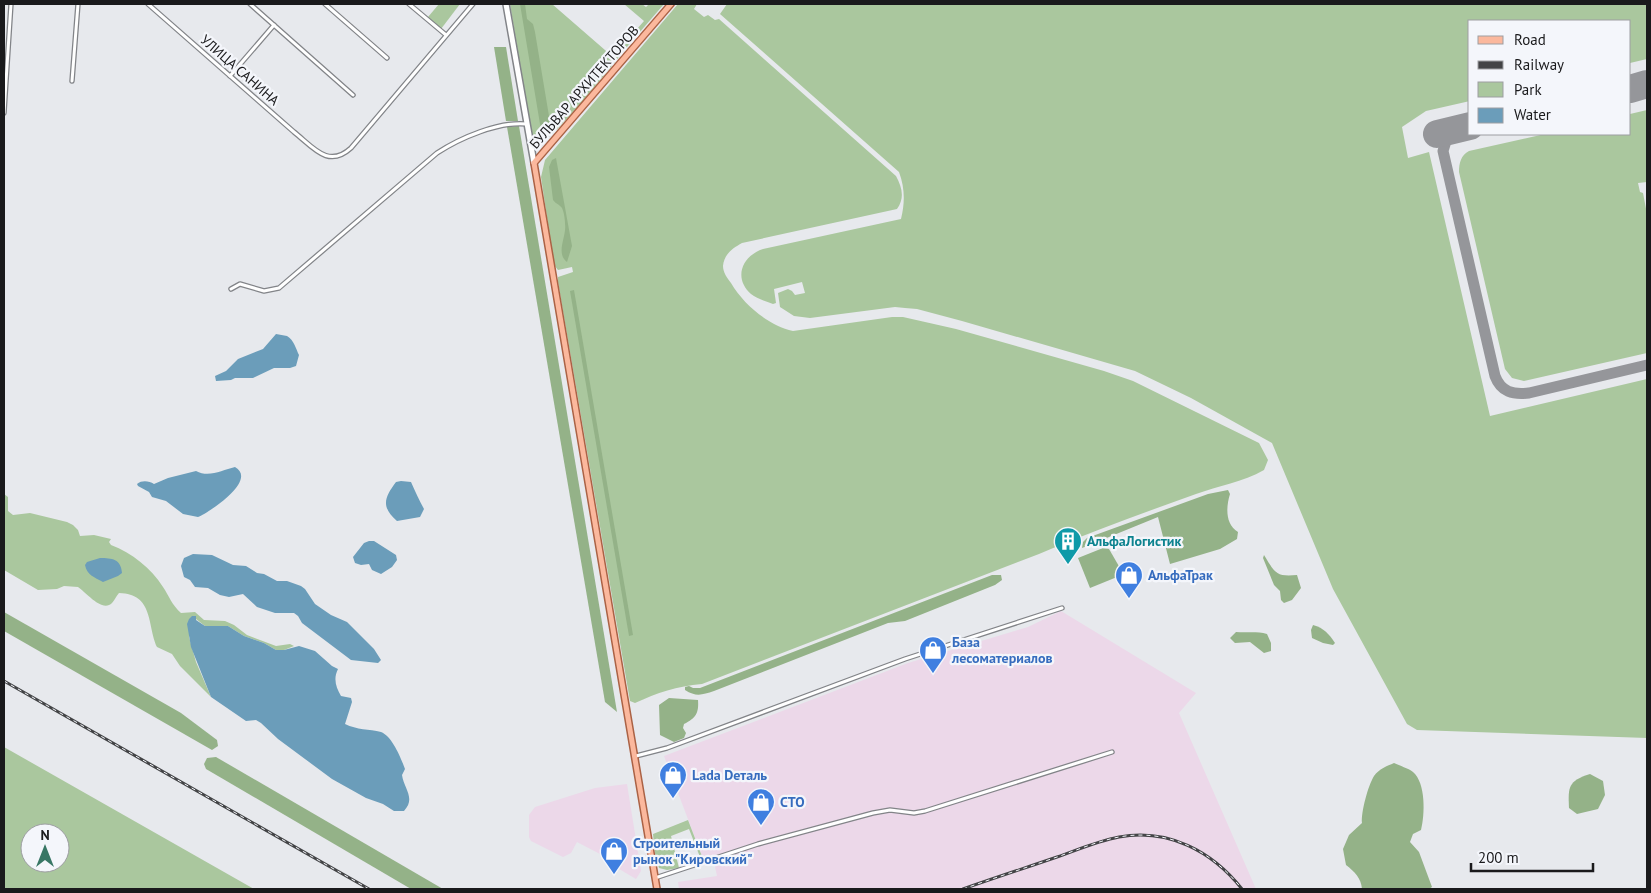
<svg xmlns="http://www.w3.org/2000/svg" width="1651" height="893" viewBox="0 0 1651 893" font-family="'PT Sans',sans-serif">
  <rect width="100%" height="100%" fill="#e7e9ed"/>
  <g fill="#ecd8e9">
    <path d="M1061 611 1196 693 1179 713 1256 889H679L678 882 717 876 714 862 705 864 664 756 908 663 1028 627Z"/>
    <path d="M627 784 641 871 636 879 604 860 600 854 577 842 571 853 563 857 531 841 529 837V815L535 807 595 788Z"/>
  </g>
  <g fill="#aac79e" fill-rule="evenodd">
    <path d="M439 4H460L441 29 428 17Z"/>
    <path d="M510 4H552L613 57 619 50 620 52 618 58C606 73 553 141 538 143L532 137Z"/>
    <path d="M624 4H642L646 7 649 4H664L626 48 623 45 644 21Z"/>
    <path d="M678 4H697L694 9 704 17 708 15 715 20 719 19 896 176C902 187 905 198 897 209L742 243C733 248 724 254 723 266 723 272 727 278 731 283 744 305 768 325 793 331L892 317H903L956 329 1104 371 1133 381 1259 443 1268 460 1264 470C1243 482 1218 486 1196 494 1143 513 1090 532 1039 554L702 684C677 686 657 693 635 703L630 701 558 282V277L573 272 572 267 558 270 554 265 541 177 545 160Z"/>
    <path d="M727 4H1647V59L1630 63V21H1470V101L1426 111 1402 127 1408 158 1429 152 1490 416 1647 379V738L1417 730 1407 724 1333 589 1272 443 1191 398 1135 371 962 321 917 309 905 308 895 307 810 318 794 316 780 307 778 293 788 289 792 291 795 295 805 293 802 282 774 289 776 303 773 304C766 301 757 299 751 294 733 278 742 256 763 249L901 219C905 203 905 188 899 172L720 14Z"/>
    <path d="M1647 110V182L1638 183 1640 192 1643 193 1647 214V353L1524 381 1512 378 1505 369 1459 172C1459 163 1461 155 1469 151L1545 134H1630V114Z"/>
    <path d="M4 494 8 497V511L13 515 30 513 67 522 73 525 78 530 80 536 94 535 111 539 109 542 111 545C132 553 151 568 163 587 169 596 172 605 181 613L195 612 204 620 225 621 234 625 247 635 276 646 290 644 294 646 284 650H276L264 643 244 636 228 626H205L196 619 189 637 196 662 211 697 180 666 172 654 157 647C147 625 154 594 119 593 116 596 115 600 112 603 102 613 86 592 78 587L64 586 57 589 38 590 4 570Z"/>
    <path d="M4 747 254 889H4ZM30 833H60V863H30Z"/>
    <path d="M688 820 703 859 700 857 689 829 671 836 679 868 667 870 659 868 655 854 653 834Z"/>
  </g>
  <g fill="#94b288">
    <path d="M520 4H525L527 19 533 24 535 32 551 128 549 134 543 133 540 124Z"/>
    <path d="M494 47H506L518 121H506Z"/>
    <path d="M519 126 617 712 605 702 507 127Z"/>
    <path d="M556 158 572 246 567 262C555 253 567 236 565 224 565 220 564 212 562 208 559 204 556 204 553 200L549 167 552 160Z"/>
    <path d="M574 290 633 635 629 636 570 291Z"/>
    <path d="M1228 490 1230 494C1226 507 1225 524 1238 532L1237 539 1220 549 1170 564 1158 517 1082 548 1083 542 1087 538 1208 494Z"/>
    <path d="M1103 548 1109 549 1120 568 1122 575 1090 588 1078 558Z"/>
    <path d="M1264 555C1275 573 1276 577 1297 575L1301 588 1292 600 1284 603 1281 600 1280 591 1274 585 1263 558Z"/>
    <path d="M992 575H1001L1002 580 995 585 905 621 888 623 714 691C702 695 696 697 685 690V687L689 686 693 688H700Z"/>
    <path d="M4 612 181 713 217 740 218 746 212 750 4 631Z"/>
    <path d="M1313 625C1324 628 1329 634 1335 643L1333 645 1323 643 1312 638 1311 630Z"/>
    <path d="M1236 632C1247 633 1257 631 1267 634L1271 643V651L1264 653 1250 642 1235 643 1230 638Z"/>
    <path d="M669 698 698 700C699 713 696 718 684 724L683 728 686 733 684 738 674 742 660 735 659 705Z"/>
    <path d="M216 757 443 889H411L206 769 204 764 207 758Z"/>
    <path d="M1394 763C1400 766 1408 768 1413 772 1426 783 1425 815 1421 830L1413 834 1410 842 1419 852 1432 887 1429 889H1362C1361 878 1355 872 1346 865L1343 849 1349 835 1362 823C1361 812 1368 786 1374 776 1379 769 1387 766 1394 763Z"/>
    <path d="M1590 774 1603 781 1605 795 1598 809 1577 814 1569 808C1568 787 1568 781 1590 774Z"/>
  </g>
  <g fill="#6b9dba">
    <path d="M276 334 287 336C294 340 296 349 299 355L296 366 290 368H274L253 378H235L231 380 216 381 215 376 226 371 238 359 263 349Z"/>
    <path d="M235 467C258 480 210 512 198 517L183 514 166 501 152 497 149 492 138 486 137 484C142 480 149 481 154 484L168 478 196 471C209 478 222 470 235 467Z"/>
    <path d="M401 481 411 482C415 491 419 500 424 509L420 517 397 521C381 507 384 498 396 482Z"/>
    <path d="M369 541H374L396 555 397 560 392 567 381 574 372 570 369 564 361 565 355 563 353 557 364 543Z"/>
    <path d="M193 554 212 555 233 565 246 566 257 573 264 574 277 581H287L301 586 305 589 315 604 331 615 347 622 374 649 381 660 378 663 351 660 302 623 298 616 294 613H275L257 607 243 594 229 597 220 595 208 588 195 587 190 580 184 577 181 566 184 558Z"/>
    <path d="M100 558C112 558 121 559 122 573L118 576 103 582C94 577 87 575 85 565L87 562Z"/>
    <path d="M192 616H196V620L205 626H228L244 636 264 643 276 650H284L299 646 315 651 332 666 338 669C333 679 336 687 341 696L351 698 352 702 345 724C357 730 369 729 381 732 392 736 401 758 405 769L402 775C404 789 416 798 404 811H394L383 804 366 798 332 779 278 739 261 723 256 720 246 721 211 697 191 647 187 624 189 619Z"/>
  </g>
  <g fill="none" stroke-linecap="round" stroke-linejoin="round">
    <path stroke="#95969a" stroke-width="11" d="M1458 129 1447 138 1443 151 1495 376C1501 392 1513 395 1529 393L1647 365"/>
    <g stroke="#95969a" stroke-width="28">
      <path d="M1630 89 1647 84"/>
      <path d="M1437 134 1470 126"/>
    </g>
    <g stroke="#828488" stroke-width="5.5">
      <g id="street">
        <path d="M148 4 294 132C313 147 328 169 351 148L473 4"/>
        <path d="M250 4 353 95"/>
        <path d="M325 4 387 58"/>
        <path d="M409 4 446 35"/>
        <path d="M230 76 274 25"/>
        <path d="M72 81 78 4"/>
        <path d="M4 113 11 4"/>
        <path d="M231 289 240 284 264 291 279 288 437 153C460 138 499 121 527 124"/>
        <path d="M636 756 667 748 905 659 1062 608"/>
        <path d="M655 878 758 844 873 813 890 810 914 813 925 811 1112 752"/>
      </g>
    </g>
    <g stroke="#828488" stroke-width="8">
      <path id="secondary" d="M506 4 534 163"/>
    </g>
    <g stroke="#ab6245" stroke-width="8">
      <path id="primary" d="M657 889 534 163 671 4"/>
    </g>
    <use href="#street" stroke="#fff" stroke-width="3"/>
    <use href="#secondary" stroke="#fff" stroke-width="5"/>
    <use href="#primary" stroke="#fbb89d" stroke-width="5"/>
    <g stroke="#434446" stroke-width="3">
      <g id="rail">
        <path d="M4 681 369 889"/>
        <path d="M963 889C994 878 1025 868 1057 857 1077 850 1098 841 1119 837 1168 828 1212 851 1242 889"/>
      </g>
    </g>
    <use href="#rail" stroke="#f4f6fb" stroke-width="1" stroke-dasharray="4" stroke-linecap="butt"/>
  </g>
  <defs>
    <g id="building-pin" transform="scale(1.4375)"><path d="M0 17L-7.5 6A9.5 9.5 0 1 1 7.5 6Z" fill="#0f9aa8" stroke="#f4f6fb"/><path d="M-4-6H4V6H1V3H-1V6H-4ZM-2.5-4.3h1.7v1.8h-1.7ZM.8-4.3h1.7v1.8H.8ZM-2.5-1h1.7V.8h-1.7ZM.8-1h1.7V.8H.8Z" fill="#fff"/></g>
    <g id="shop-pin" transform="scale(1.4375)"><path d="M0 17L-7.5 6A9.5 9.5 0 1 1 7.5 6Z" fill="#3f7fe0" stroke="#f4f6fb"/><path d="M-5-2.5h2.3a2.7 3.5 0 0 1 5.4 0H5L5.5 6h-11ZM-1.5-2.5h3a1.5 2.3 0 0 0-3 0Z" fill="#fff"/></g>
  </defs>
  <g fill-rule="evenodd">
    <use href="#building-pin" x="1068" y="541"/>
    <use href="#shop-pin" x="1129" y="575"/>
    <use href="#shop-pin" x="933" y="650"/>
    <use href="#shop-pin" x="673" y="775"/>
    <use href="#shop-pin" x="761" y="802"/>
    <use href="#shop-pin" x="614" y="851"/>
  </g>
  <g text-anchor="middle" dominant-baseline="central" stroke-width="4.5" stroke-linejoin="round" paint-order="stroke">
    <g font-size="14" fill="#1a1a1c" stroke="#f4f6fb">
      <text transform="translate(240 70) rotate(41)">УЛИЦА САНИНА</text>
      <text transform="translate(584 87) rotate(-49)">БУЛЬВАР АРХИТЕКТОРОВ</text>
    </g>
    <g font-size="14" font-weight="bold" fill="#0d838f" stroke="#f4f6fb" text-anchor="start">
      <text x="1087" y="541">АльфаЛогистик</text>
    </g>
    <g font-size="14" font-weight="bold" fill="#366cbe" stroke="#f4f6fb" text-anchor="start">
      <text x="1148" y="575">АльфаТрак</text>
      <text x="952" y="642">База<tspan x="952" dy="16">лесоматериалов</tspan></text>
      <text x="692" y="775">Lada Dеталь</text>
      <text x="780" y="802">СТО</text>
      <text x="633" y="843">Строительный<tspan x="633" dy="16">рынок "Кировский"</tspan></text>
    </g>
  </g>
  <rect width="1651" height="893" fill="none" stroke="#1a1a1c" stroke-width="10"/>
  <rect x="1468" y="20" width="162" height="115" fill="#f4f6fb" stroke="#9d9ea2"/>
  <rect x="1478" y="36" width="25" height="8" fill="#fbb89d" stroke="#9d9ea2"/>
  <text x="1514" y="45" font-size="15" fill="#1a1a1c">Road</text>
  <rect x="1478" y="61" width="25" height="8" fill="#434446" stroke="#9d9ea2"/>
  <text x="1514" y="70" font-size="15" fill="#1a1a1c">Railway</text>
  <rect x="1478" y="82" width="25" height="15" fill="#aac79e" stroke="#9d9ea2"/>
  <text x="1514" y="95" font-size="15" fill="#1a1a1c">Park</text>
  <rect x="1478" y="108" width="25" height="15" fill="#6b9dba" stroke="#9d9ea2"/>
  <text x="1514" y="120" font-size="15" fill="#1a1a1c">Water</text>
  <g transform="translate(45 848)"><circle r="24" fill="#f4f6fb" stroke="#9d9ea2"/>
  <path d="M0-4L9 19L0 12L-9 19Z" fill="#387765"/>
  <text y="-8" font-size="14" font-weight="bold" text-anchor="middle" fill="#1a1a1c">N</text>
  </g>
  <path d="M1471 863v8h122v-8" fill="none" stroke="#1a1a1c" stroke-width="2.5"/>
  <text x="1478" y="863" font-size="15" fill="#1a1a1c" stroke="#f4f6fb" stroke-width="4" paint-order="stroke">200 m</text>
</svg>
